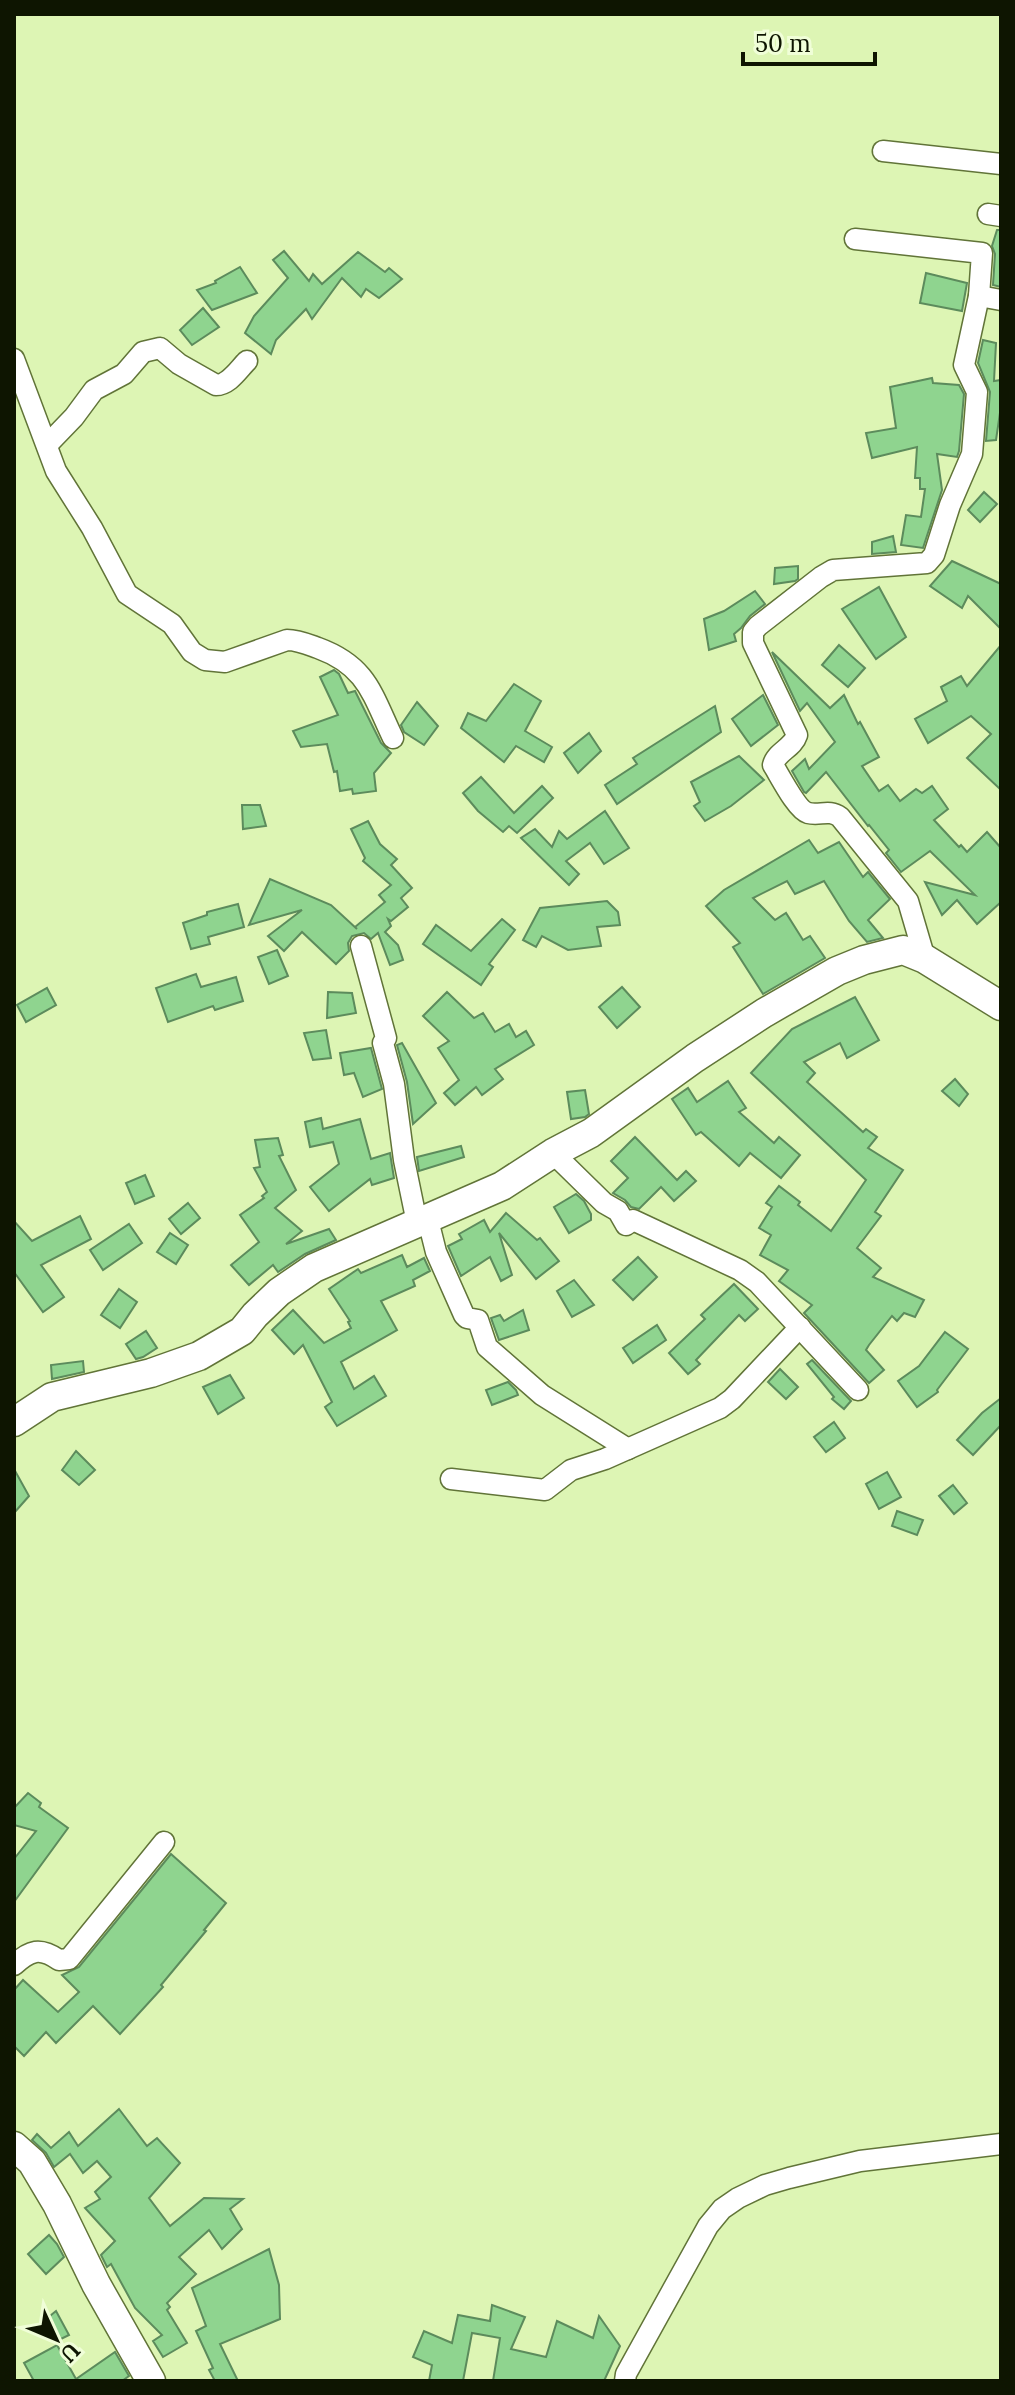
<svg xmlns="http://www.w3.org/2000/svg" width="1015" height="2395" viewBox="0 0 1015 2395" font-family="Lora,serif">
  <rect width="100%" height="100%" fill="#ddf5b4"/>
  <g fill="#8fd48f" stroke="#5c8b5c" stroke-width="2">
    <path d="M997 230H1001V287L993 285 995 254 992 246Z"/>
    <path d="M284 251 309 281 313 274 322 284 358 252 385 272 389 268 402 279 379 298 366 289 361 297 342 278 312 319 306 309 276 340 271 354 245 333 254 316 288 278 273 260Z"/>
    <path d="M240 267 257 293 212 310 197 290 216 283 215 281Z"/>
    <path d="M926 273 967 283 962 311 920 303Z"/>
    <path d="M203 308 219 327 192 345 180 330Z"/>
    <path d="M983 340 996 343 994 381 1001 380V406L996 440 986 441 990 392 978 363Z"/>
    <path d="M932 378 933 383 959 385 964 394 959 451 957 457 937 454 942 490 923 548 901 545 906 515 921 517 925 489H920V478H915L917 447 872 458 866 433 896 428 890 387Z"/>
    <path d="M984 492 997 504 980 522 968 510Z"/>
    <path d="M893 536 896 552 872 554V542Z"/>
    <path d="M952 561 1001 584V629L968 596 962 608 930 586Z"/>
    <path d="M798 566V579L795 581 774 584 775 568Z"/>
    <path d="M879 587 906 637 876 659 842 609Z"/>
    <path d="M755 591 765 604 750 616 741 628 734 634 736 641 709 650 704 619 724 611Z"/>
    <path d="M839 645 865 668 848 687 822 665Z"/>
    <path d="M1001 645V790L967 758 991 734 971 716 928 743 915 719 947 701 941 687 961 676 967 686Z"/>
    <path d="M772 652 830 708 844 695 858 724 860 722 879 757 862 766 879 791 888 785 900 801 916 789 922 793 932 786 948 809 934 820 959 847 961 845 967 852 987 832 1001 848V902L977 924 957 900 942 915 925 882 975 895 930 851 901 872 886 853 889 850 869 825 868 826 826 772 806 793 804 792 792 771 805 759 809 769 835 742 807 703 800 711Z"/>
    <path d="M334 670 339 674 348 693 355 691 381 743 391 753 374 773 376 791 353 794 352 789 340 791 337 771 334 772 327 744 301 747 293 731 338 715 320 677Z"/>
    <path d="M514 684 541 701 525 731 552 747 544 762 516 746 504 762 461 728 468 713 486 721Z"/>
    <path d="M763 695 778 725 751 746 732 719Z"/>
    <path d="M417 702 438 726 424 745 404 732 401 725Z"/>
    <path d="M715 706 721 732 617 804 605 785 637 764 633 758Z"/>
    <path d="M589 733 601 751 578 773 564 753Z"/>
    <path d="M739 756 764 780 731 806 705 821 694 806 700 802 691 782Z"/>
    <path d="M481 777 514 813 542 786 553 798 517 833 509 826 503 832 478 811 463 793Z"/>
    <path d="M242 805H260L266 826 243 829Z"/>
    <path d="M605 811 629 848 604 864 590 843 566 861 579 874 569 885 521 838 535 829 552 847 559 831 567 839Z"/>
    <path d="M368 821 380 844 397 859 391 865 412 888 401 898 408 907 391 921 388 919 391 926 385 932 398 945 403 960 390 965 378 933 371 939 364 933 352 936 348 943 349 951 336 964 302 932 284 951 268 936 302 910 249 925 270 879 331 905 357 929 355 927 385 902 379 895 391 885 363 861 365 858 351 829Z"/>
    <path d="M809 840 818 853 839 842 863 877 868 872 890 899 868 920 883 938 867 942 849 921 824 881 795 894 787 881 753 898 775 920 786 913 803 940 810 936 825 958 763 994 733 947 740 943 706 906 724 890Z"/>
    <path d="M607 901 618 912 620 925 597 927 601 946 568 950 542 936 536 947 523 940 540 908Z"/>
    <path d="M238 904 244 927 208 937 210 944 191 949 183 923 207 915V912Z"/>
    <path d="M502 919 515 930 489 964 493 967 481 985 423 944 436 925 471 951Z"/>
    <path d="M277 950 288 976 269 984 258 957Z"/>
    <path d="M196 974 201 987 236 977 243 1001 215 1010 213 1006 168 1022 156 988Z"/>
    <path d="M622 987 640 1007 617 1028 599 1007Z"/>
    <path d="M47 988 56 1005 26 1022 17 1005Z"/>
    <path d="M328 992 352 993 356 1013 327 1018Z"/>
    <path d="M447 992 474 1018 483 1013 495 1032 509 1024 516 1037 526 1031 534 1045 495 1069 503 1079 482 1095 476 1087 455 1105 444 1093 459 1080 438 1048 449 1041 423 1016Z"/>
    <path d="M855 997 879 1040 847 1058 840 1043 804 1062 815 1073 807 1082 863 1132 866 1129 877 1137 868 1148 903 1170 875 1212 881 1216 857 1248 881 1268 873 1277 924 1300 915 1317 904 1313 897 1321 892 1316 869 1345 866 1350 884 1370 869 1383 804 1313 812 1305 779 1281 788 1270 760 1255 771 1235 759 1228 772 1207 766 1203 779 1186 800 1202 798 1205 831 1231 866 1180 751 1073 792 1029Z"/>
    <path d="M326 1030 331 1058 313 1060 304 1033Z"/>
    <path d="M402 1043 436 1103 413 1124 407 1082 397 1045Z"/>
    <path d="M371 1048 382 1089 363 1097 354 1073 344 1075 340 1053Z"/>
    <path d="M955 1079 968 1094 959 1106 942 1091Z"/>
    <path d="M728 1081 746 1108 739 1112 774 1143 779 1137 800 1155 781 1178 750 1153 739 1166 701 1132 696 1135 672 1099 688 1088 697 1102Z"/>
    <path d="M585 1090 589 1114 585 1117 571 1119 567 1092Z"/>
    <path d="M321 1118 323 1129 360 1119 371 1159 390 1153 394 1178 372 1185 370 1179 329 1211 310 1187 339 1164 333 1142 310 1147 305 1122Z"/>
    <path d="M635 1137 677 1180 686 1171 696 1181 674 1201 661 1187 639 1209 631 1207 625 1200 613 1193 628 1178 611 1161Z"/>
    <path d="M278 1138 283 1155 279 1156 296 1190 275 1208 302 1231 286 1244 329 1229 336 1240 305 1254 278 1272 273 1265 249 1285 231 1265 259 1242 240 1215 264 1198 262 1196 267 1192 254 1168 260 1167 255 1140Z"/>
    <path d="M461 1146 464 1157 419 1171 417 1157Z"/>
    <path d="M145 1175 154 1196 135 1204 126 1183Z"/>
    <path d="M576 1194 584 1201 591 1214V1220L569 1233 554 1207Z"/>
    <path d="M188 1203 200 1218 181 1234 169 1219Z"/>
    <path d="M506 1213 537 1240 540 1238 559 1261 536 1279 499 1233 512 1275 501 1281 490 1257 461 1276 448 1246 462 1239 459 1234 484 1220 490 1232Z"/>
    <path d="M80 1216 91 1239 41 1265 64 1297 43 1312 14 1272V1221L32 1241Z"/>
    <path d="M129 1224 142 1243 103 1270 90 1250Z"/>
    <path d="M170 1233 188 1245 176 1264 157 1252Z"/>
    <path d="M402 1255 407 1267 424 1258 430 1271 413 1280 415 1286 381 1301 397 1330 341 1362 354 1389 374 1376 386 1396 337 1426 325 1407 332 1402 303 1345 294 1354 272 1330 293 1310 324 1343 351 1328 348 1322 350 1321 329 1289 358 1269 361 1273Z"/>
    <path d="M638 1257 657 1277 633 1300 613 1280Z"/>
    <path d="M574 1280 594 1305 572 1317 557 1291Z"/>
    <path d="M734 1284 758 1309 745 1321 739 1315 696 1360 700 1364 688 1374 669 1353 705 1319 701 1315Z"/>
    <path d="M119 1289 137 1302 120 1328 101 1315Z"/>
    <path d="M523 1310 529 1330 499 1340 491 1318 500 1315 504 1321Z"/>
    <path d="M657 1325 666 1340 633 1363 623 1348Z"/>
    <path d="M146 1331 157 1348 143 1357 136 1359 126 1344Z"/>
    <path d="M945 1332 968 1349 937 1390 938 1392 917 1407 898 1381 919 1366Z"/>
    <path d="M812 1360 851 1401 844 1409 832 1399 834 1397 807 1364Z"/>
    <path d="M83 1361 84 1372 52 1379 51 1365Z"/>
    <path d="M780 1369 798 1387 786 1399 768 1382Z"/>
    <path d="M230 1375 244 1398 218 1414 203 1387Z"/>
    <path d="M508 1382 516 1390 518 1395 492 1405 486 1390Z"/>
    <path d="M1001 1398V1425L973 1455 957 1440 982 1413Z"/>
    <path d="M834 1422 845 1438 826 1452 814 1437Z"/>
    <path d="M76 1451 95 1470 79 1485 62 1470Z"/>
    <path d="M14 1469 29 1496 14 1513Z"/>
    <path d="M887 1472 901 1497 879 1509 866 1484Z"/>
    <path d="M953 1485 967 1503 954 1514 939 1496Z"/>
    <path d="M897 1511 923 1520 917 1535 892 1526Z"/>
    <path d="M28 1793 41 1803 39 1807 68 1828 14 1902V1859L36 1831 14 1825V1808Z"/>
    <path d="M171 1854 226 1903 204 1930 206 1931 161 1985 163 1987 120 2034 93 2006 56 2043 46 2032 24 2056 14 2046V1990L23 1980 58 2012 79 1992 62 1975 79 1967Z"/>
    <path d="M119 2109 147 2146 157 2138 180 2163 149 2198 170 2226 204 2198 243 2199 230 2209 242 2229 222 2249 209 2230 179 2257 196 2274 167 2303 170 2307 167 2310 187 2343 163 2357 153 2341 162 2335 135 2308 111 2264 107 2267 101 2255 115 2241 85 2208 100 2199 95 2192 111 2177 97 2161 83 2173 70 2154 54 2167 46 2153 32 2140 37 2134 51 2148 69 2132 78 2146Z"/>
    <path d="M49 2235 57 2244 64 2257 46 2274 28 2254Z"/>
    <path d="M269 2249 279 2285 280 2319 220 2344 238 2381H215L209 2370 213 2368 196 2331 206 2326 192 2288Z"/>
    <path d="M492 2305 525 2317 511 2349 546 2357 557 2321 593 2338 599 2316 620 2346 604 2381H493L500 2338 472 2333 463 2381H429L432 2365 413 2357 424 2331 452 2343 458 2315 490 2321Z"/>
    <path d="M56 2311 69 2335 55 2342 45 2320Z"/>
    <path d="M57 2345 76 2379 115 2352 129 2376 122 2381H34L24 2363Z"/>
  </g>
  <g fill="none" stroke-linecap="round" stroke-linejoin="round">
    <g stroke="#617438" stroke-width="23">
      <g id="street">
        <path d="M883 151 1001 164"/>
        <path d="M988 214 1001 216"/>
        <path d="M855 239 982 253 979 296 964 365 977 392 972 454 950 505 934 555 927 563 833 570 821 577 758 626 753 632V643L797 735C793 748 776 752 773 765 780 776 797 810 808 813 820 816 829 809 840 817L908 901 925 959"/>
        <path d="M979 296 1001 300"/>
        <path d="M14 359 56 471 92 528 127 594 172 624 192 652 205 660 225 662 287 640C298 640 307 644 318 648 367 666 372 694 393 738"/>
        <path d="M47 445 74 417 94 390 124 374 143 352 160 348 179 364 216 385C229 385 238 370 247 361"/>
        <path d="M361 946 386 1038 383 1043 394 1084 404 1160 417 1223"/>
        <path d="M553 1153 604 1203 618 1211 626 1225 633 1220 740 1270 757 1282 858 1390"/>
        <path d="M428 1220 436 1252 464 1315 467 1318 478 1320 487 1347 542 1395 628 1449"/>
        <path d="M451 1479 545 1490 571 1470 605 1459 720 1408 732 1399 800 1327"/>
        <path d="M14 1965C30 1950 40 1947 59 1960L69 1959 164 1842"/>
        <path d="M625 2381 626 2374 708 2226 722 2209 738 2198 765 2185 789 2178 860 2161 1001 2144"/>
      </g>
    </g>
    <g stroke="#617438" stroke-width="31">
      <g id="secondary">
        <path d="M14 1422 52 1397 151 1373 199 1356 242 1331 255 1315 279 1292 314 1268 502 1186 553 1153 591 1133 695 1058 764 1013 837 971 864 960 903 950 925 959 1001 1006"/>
        <path d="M14 2146 32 2162 57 2204 96 2284 151 2381"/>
      </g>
    </g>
    <use href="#street" stroke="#fff" stroke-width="20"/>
    <use href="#secondary" stroke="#fff" stroke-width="28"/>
  </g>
  <rect width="1015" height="2395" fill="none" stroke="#0e1501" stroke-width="32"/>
  <g transform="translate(56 2339) rotate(134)" stroke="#f0fed8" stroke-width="6" paint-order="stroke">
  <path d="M0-6L14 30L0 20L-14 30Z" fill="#0e1501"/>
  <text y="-12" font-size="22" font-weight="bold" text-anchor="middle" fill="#0e1501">U</text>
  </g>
  <path d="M743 52v12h132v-12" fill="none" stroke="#0e1501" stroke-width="4"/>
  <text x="755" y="52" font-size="24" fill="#0e1501" stroke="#f0fed8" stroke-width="6" paint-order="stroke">50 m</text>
</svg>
